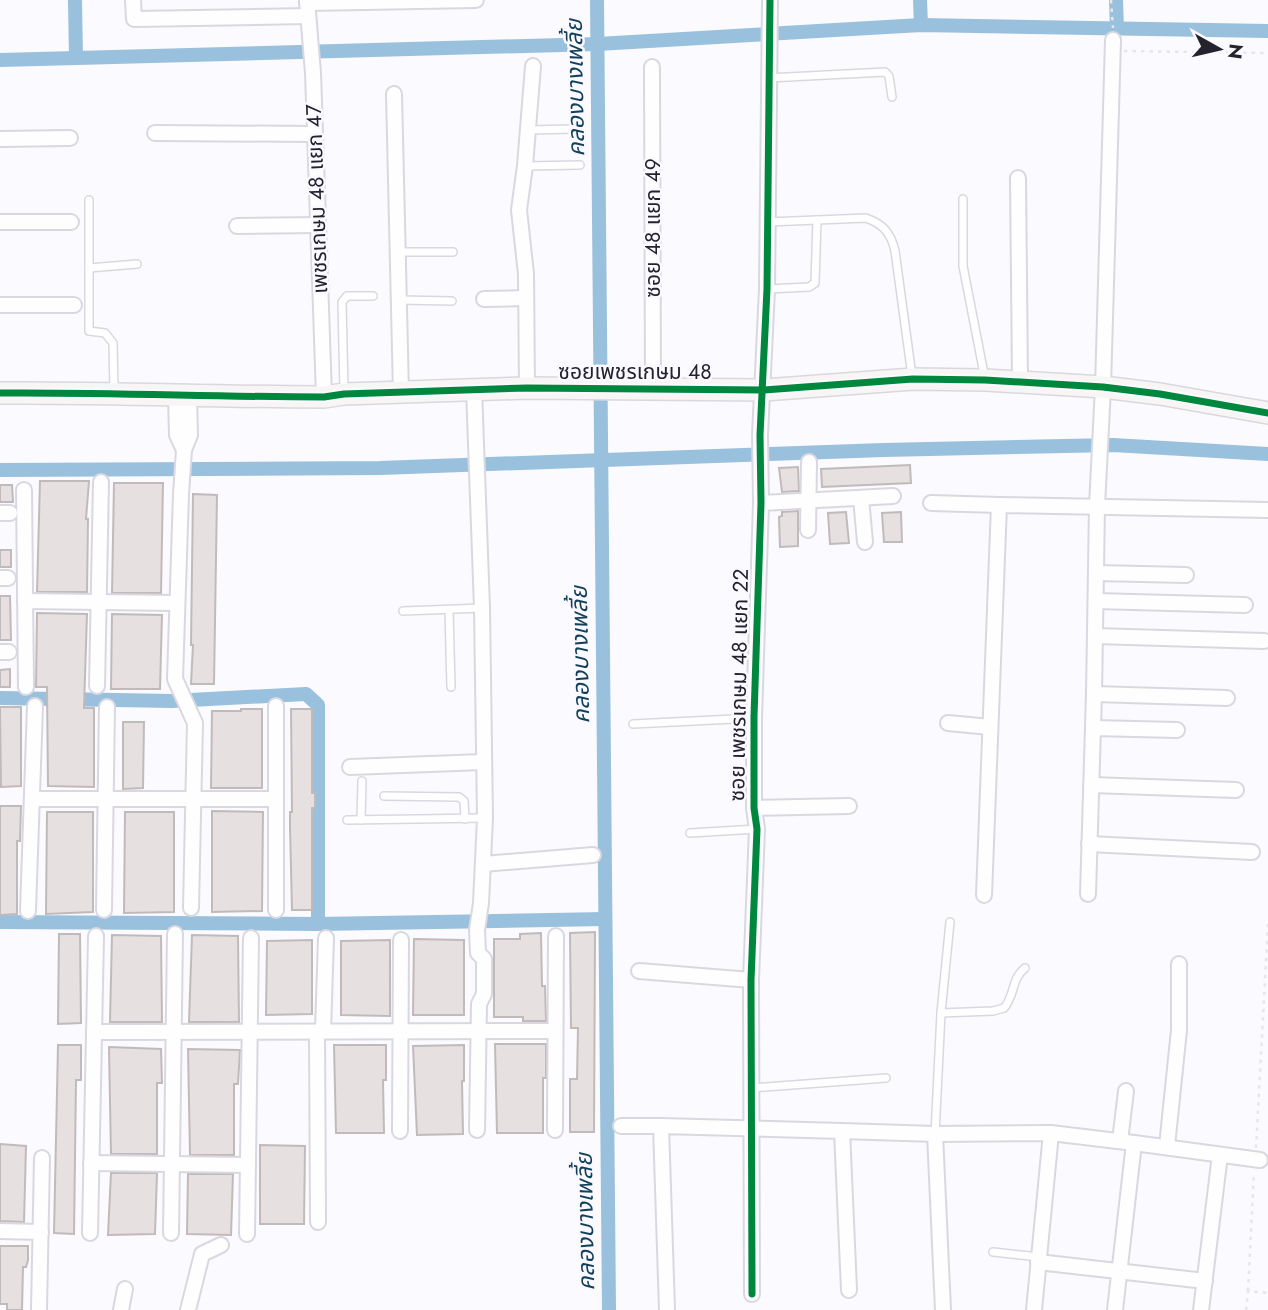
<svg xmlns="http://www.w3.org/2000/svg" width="1268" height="1310" viewBox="0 0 1268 1310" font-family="Jost,'Noto Sans Thai',sans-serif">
  <rect width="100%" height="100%" fill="#fbfafe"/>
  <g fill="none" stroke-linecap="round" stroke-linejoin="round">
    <g stroke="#99c0dc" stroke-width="14">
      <path d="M75 0 76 58 598 44 921 25 1268 31"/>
      <path d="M597 0 609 1310"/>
      <path d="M920 0 921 25"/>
      <path d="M1116 0 1117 29"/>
      <path d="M0 60 76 58"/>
      <path d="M0 470 380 468 884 450 1113 445 1268 454"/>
      <path d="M0 698 172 701 306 694 318 705V924"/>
      <path d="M0 922 318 924 605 919"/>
    </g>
  </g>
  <g fill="#e7e0e0" stroke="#c1babb" stroke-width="2">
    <path d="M910 465 911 483 822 487 821 469Z"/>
    <path d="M798 467 799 491 782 492 779 468Z"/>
    <path d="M40 481H89L86 519H88L87 592H37Z"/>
    <path d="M114 483H163L161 593H112Z"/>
    <path d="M0 485H12L13 502H0Z"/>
    <path d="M193 494 217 495 214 684H191L193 645H191Z"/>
    <path d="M798 511V546L780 547 779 517 782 516V512Z"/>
    <path d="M846 512 849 543 830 544 828 513Z"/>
    <path d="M901 512 902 542H884L882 513Z"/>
    <rect x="0" y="550" width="11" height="17"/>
    <path d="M0 596H10L11 640H0Z"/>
    <path d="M37 613 87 614 84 708H94V787L48 786 47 687H36Z"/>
    <path d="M112 614 162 615 160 689H111Z"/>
    <path d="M10 669V687H0V670Z"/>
    <path d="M0 707H21V786L1 787Z"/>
    <path d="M241 709H262V788H211L212 711H241Z"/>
    <path d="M291 709H312V793H315V808H312V910H292L290 827V812H292Z"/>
    <path d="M123 722H144L143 788 123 789Z"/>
    <path d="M0 806H21L20 841H17V914L0 915Z"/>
    <path d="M212 811 263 812 262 911 212 912Z"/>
    <path d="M47 812H93V912L46 914Z"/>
    <path d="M125 812H174V912L124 913Z"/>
    <path d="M595 932 594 1132H570V1079H577L578 1028H571L570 933Z"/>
    <path d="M541 933 542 986H545L546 1021H523V1017H494V939H520V934Z"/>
    <path d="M59 934H80L81 1023 58 1024Z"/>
    <path d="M112 935 161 936 162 1022H110Z"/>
    <path d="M192 935 238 936 239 1022H189Z"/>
    <path d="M414 939 464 940V1015H413Z"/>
    <path d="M312 940V1014L266 1015 267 941Z"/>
    <path d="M390 940V1016L341 1015V941Z"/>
    <path d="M495 1044H546V1078H543V1133H497Z"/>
    <path d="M58 1045H81V1080H76L74 1234 54 1233Z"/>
    <path d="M334 1045H386V1080H383L384 1133H336Z"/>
    <path d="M464 1045V1081H462L463 1134 417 1135 413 1046Z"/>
    <path d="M109 1047 161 1049 162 1083H157V1154H111Z"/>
    <path d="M188 1049 240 1050 238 1084H234V1155H190Z"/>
    <path d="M0 1144 26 1146 24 1222 0 1221Z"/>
    <path d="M260 1145 305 1146 304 1224H260Z"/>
    <path d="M111 1173H157L155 1234 108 1235Z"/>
    <path d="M188 1174H233L231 1235 187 1234Z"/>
    <path d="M0 1246H28V1260L26 1267H23L22 1310H7V1304H0Z"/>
  </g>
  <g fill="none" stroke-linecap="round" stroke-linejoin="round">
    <g stroke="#d9d8e0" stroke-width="10">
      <g id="lane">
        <path d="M768 78 885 72 889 76 892 97"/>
        <path d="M528 130 575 129"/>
        <path d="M525 166 580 165"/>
        <path d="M963 199V266L985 379"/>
        <path d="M89 200V331L105 333 113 343 114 392"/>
        <path d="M768 222 866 218C883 224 891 233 895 251L912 376"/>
        <path d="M397 252H453"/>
        <path d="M89 268 137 264"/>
        <path d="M767 289 809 287 815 283 817 220"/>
        <path d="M398 300 452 301"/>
        <path d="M344 390 342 302 347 296H373"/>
        <path d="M449 610 451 687"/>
        <path d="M403 611 482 608"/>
        <path d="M633 724 754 718"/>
        <path d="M384 796 459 797 464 801 465 819"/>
        <path d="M347 820 485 818"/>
        <path d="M361 820 362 781"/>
        <path d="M690 833 757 829"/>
        <path d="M941 1013 993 1011 1004 1008C1015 996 1011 979 1025 968"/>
        <path d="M751 1088 886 1078"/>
        <path d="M935 1134 941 1013 950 922"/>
        <path d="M993 1252 1039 1257"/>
      </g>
    </g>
    <g stroke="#d9d8e0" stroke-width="18">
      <g id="street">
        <path d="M133 0 134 19 308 16"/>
        <path d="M307 0 313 73 324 397"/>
        <path d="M307 3 476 0"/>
        <path d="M652 67 653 390"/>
        <path d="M394 94 401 393"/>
        <path d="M155 133 314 134"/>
        <path d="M0 139 70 138"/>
        <path d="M1018 178 1020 381"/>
        <path d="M0 222H71"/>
        <path d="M237 226 318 225"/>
        <path d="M484 299 526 298"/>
        <path d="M0 305H74"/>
        <path d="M527 388 526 274 519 210 525 166 533 66"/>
        <path d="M474 389 482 608 485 818 481 903 477 930 478 953 484 959V994L479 1004 477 1130"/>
        <path d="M176 396 177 435 184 450"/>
        <path d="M189 396 190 435 184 450 181 494 175 679 195 723 191 908"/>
        <path d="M24 490 26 687"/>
        <path d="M861 498 865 542"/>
        <path d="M761 503 893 496"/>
        <path d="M931 503 999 505"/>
        <path d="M0 513H10"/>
        <path d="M808 530 809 462"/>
        <path d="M1096 573 1186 575"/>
        <path d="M0 578H8"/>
        <path d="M25 601 176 603"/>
        <path d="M1096 601 1245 605"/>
        <path d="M1095 636 1264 641"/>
        <path d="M0 652H9"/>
        <path d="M97 686 101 482"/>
        <path d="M1094 694 1227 698"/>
        <path d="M948 723 990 727"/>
        <path d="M1093 728 1177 730"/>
        <path d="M350 767 483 762"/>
        <path d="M1091 785 1236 790"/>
        <path d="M32 799H276"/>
        <path d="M754 808 849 806"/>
        <path d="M1089 844 1252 852"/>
        <path d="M483 864 593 855"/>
        <path d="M1088 894 1094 694 1097 506 1103 387 1113 40"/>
        <path d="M984 895 999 505 1268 510"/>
        <path d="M104 910 107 707"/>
        <path d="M276 910V706"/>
        <path d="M28 911 35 706"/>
        <path d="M639 971 751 980"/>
        <path d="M323 1031 326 938"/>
        <path d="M94 1032 555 1031"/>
        <path d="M317 1032 318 1222"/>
        <path d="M621 1126H661"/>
        <path d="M555 1130 556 936"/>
        <path d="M400 1131 401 940"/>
        <path d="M842 1131 935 1134 943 1310"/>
        <path d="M1051 1133 1134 1143 1115 1310"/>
        <path d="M935 1134 1051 1133 1034 1310"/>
        <path d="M1120 1141 1126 1091"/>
        <path d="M1134 1143 1260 1160"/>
        <path d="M1167 1146 1179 1030V964"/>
        <path d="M91 1163 248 1165"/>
        <path d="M0 1231 41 1232"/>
        <path d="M90 1233 96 936"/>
        <path d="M171 1233 175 934"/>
        <path d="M247 1234 251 938"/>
        <path d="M1038 1262 1205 1281"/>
        <path d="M752 1294 751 980 757 829 754 808V717L761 503 760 435 767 289 770 0"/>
        <path d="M39 1310 42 1158"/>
        <path d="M121 1310 125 1289"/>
        <path d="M188 1310 202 1254 221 1245"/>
        <path d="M667 1310 661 1126 842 1131 849 1290"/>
        <path d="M1201 1310 1219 1163"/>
      </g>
    </g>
    <g stroke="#d9d8e0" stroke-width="24">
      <path id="secondary" d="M0 393C108 392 216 397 324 397L344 394 527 388 764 390 913 379 985 380 1103 387 1160 394 1268 413"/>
    </g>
    <g stroke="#e7e6e8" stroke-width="2.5" stroke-dasharray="3.5 5" stroke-linecap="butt">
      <path d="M1111 0 1113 28"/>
      <path d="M1124 51 1268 53"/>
      <path d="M1256 1148 1268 924"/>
      <path d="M1248 1291 1254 1172"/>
      <path d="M1246 1310 1248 1291 1268 1293"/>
    </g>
    <use href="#lane" stroke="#fefeff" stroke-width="7"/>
    <use href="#street" stroke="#fefeff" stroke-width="14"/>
    <use href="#secondary" stroke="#f8f5f5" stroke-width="21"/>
    <g stroke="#faf9ff" stroke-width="11">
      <g id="cycleway">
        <path d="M0 393C108 392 216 397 324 397L344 394 527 388 764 390 913 379 985 380 1103 387 1160 394 1268 413"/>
        <path d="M752 1294 751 980 757 829 754 808V717L761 503 760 435 767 289 770 0"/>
      </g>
    </g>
    <use href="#cycleway" stroke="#00873e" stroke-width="7"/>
  </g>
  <g text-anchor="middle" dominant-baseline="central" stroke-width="5" stroke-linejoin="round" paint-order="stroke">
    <g font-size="21" fill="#24222d" stroke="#faf9ff">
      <text transform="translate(317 199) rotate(-92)">เพชรเกษม 48 แยก 47</text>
      <text transform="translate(653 228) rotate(-90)">ซอย 48 แยก 49</text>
      <text x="635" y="372">ซอยเพชรเกษม 48</text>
      <text transform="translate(739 685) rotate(-89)">ซอย เพชรเกษม 48 แยก 22</text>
    </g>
    <g font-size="23" font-style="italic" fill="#123f5a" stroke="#faf9ff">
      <text transform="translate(575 88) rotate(-91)">คลองบางเพลี้ย</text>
      <text transform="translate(580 655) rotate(-91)">คลองบางเพลี้ย</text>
      <text transform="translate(585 1222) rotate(-91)">คลองบางเพลี้ย</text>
    </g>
  </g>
  <g transform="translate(1219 49) rotate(98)" stroke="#faf9ff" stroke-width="5" paint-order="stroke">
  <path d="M0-5L12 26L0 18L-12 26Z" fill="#24222d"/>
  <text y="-10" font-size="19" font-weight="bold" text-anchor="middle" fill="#24222d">N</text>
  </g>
</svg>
